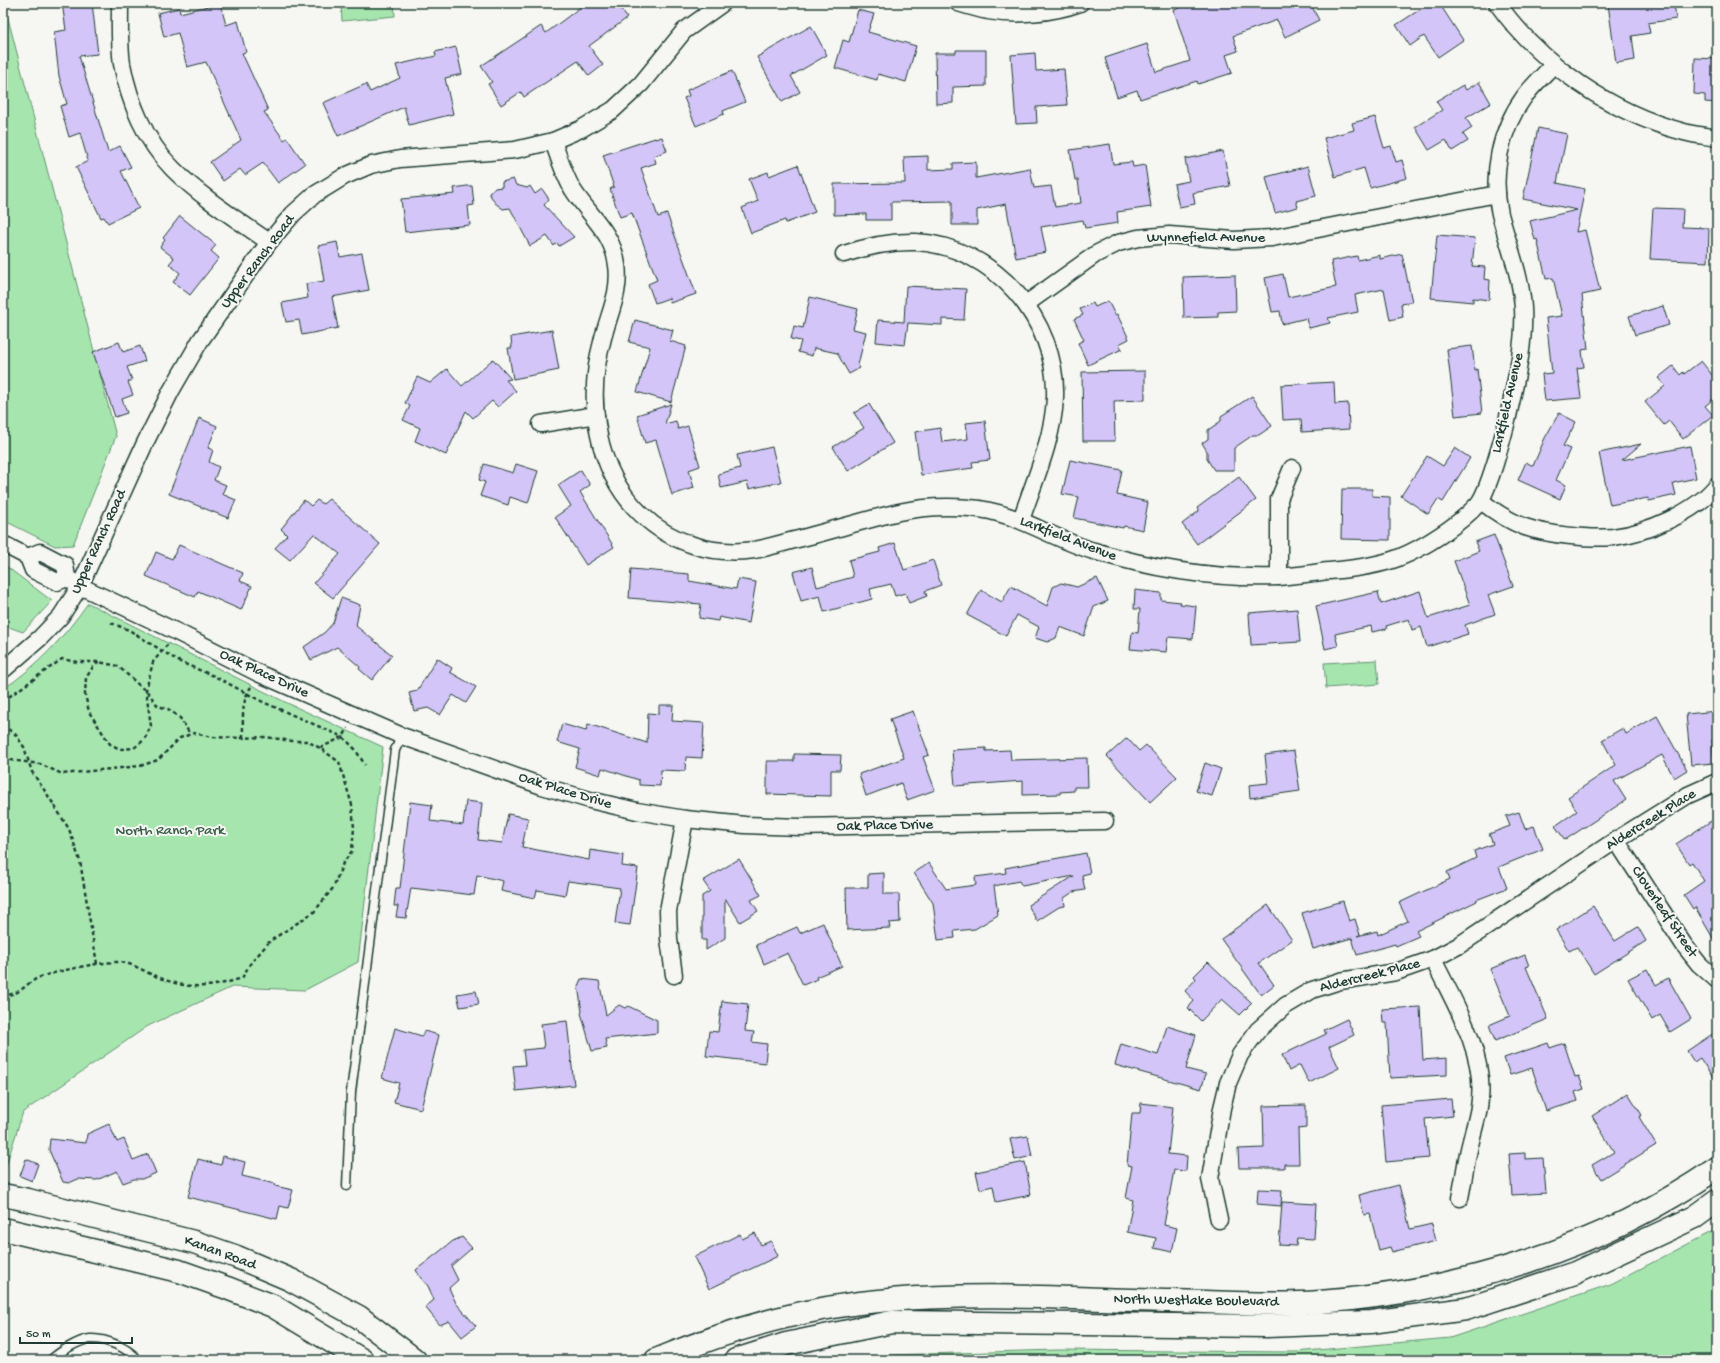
<svg xmlns="http://www.w3.org/2000/svg" width="1720" height="1363" viewBox="0 0 1720 1363" font-family="'Gochi Hand',sans-serif">
  <rect width="100%" height="100%" fill="#f6f6f2"/>
  <filter id="ink" filterUnits="userSpaceOnUse"><feTurbulence type="fractalNoise" baseFrequency=".025" numOctaves="2"/><feDisplacementMap in="SourceGraphic" scale="8" xChannelSelector="R" yChannelSelector="G"/><feConvolveMatrix kernelMatrix="1 2 1 2 8 2 1 2 1" color-interpolation-filters="sRGB"/></filter>
  <g filter="url(#ink)">
    <g fill="#a6e6ae" stroke="#629271">
      <path d="M3 3H4L116 436 73 545 55 546 3 520Z"/>
      <path d="M341 3H394L395 16 342 21Z"/>
      <path d="M3 564 52 601 23 632 3 625Z"/>
      <path d="M88 603 285 702 383 747 358 962 305 990 232 987 148 1026 23 1112 3 1175V689C37 667 65 636 88 603Z"/>
      <path d="M1377 660 1379 684 1326 688 1324 663Z"/>
      <path d="M1717 1229V1360H871L890 1355 1057 1350 1295 1352 1450 1338 1611 1284Z"/>
    </g>
    <g fill="#d3c5f7" stroke="#1f3d34">
      <path d="M62 3H92L98 54 79 56 108 152 120 146 131 167 121 171 139 208 108 223 104 217 101 218 76 167 88 161 80 133 69 137 60 106 67 104 59 76 54 32 66 30Z"/>
      <path d="M220 3 226 25 238 21 246 52 242 53 268 110 264 112 284 140 287 138 305 164 278 183 263 163 245 175 240 169 223 181 210 162 241 140 206 62 187 67 178 33 164 37 158 13 179 8 180 13Z"/>
      <path d="M586 3H617L627 18 589 46 603 65 589 76 578 61 524 97 521 92 501 105 488 84 492 82 481 66 541 26 546 33Z"/>
      <path d="M1194 3H1226L1227 6 1236 3H1310L1319 20 1285 37 1277 20 1233 36 1238 51 1226 55 1232 73 1198 84 1197 81 1140 99 1137 90 1117 97 1105 58 1147 44 1156 72 1190 61 1174 10Z"/>
      <path d="M1430 3H1439L1463 40 1438 57 1424 36 1410 46 1396 25Z"/>
      <path d="M1616 3H1674L1676 19 1648 23 1650 33 1632 36 1635 60 1616 63 1608 4Z"/>
      <path d="M858 10 874 14 868 32 916 46 906 82 878 74 877 80 835 68 843 40 849 42Z"/>
      <path d="M811 26 827 55 791 76 800 92 782 102 757 57Z"/>
      <path d="M456 47 462 74 445 78 453 114 409 125 404 107 338 136 323 103 366 84 370 92 400 78 396 65 436 56 435 52Z"/>
      <path d="M956 50H986V86L953 87V103L936 104 935 53H956Z"/>
      <path d="M1035 53 1036 71 1064 69 1067 105 1036 107 1037 123 1016 124 1011 55Z"/>
      <path d="M1695 58 1717 59V103L1705 102V95L1694 94Z"/>
      <path d="M732 71 745 102 723 111 724 114 696 126 684 98 689 96 687 90Z"/>
      <path d="M1479 82 1491 103 1466 118 1472 128 1463 134 1468 141 1452 151 1446 140 1429 150 1415 127 1442 110 1436 101 1463 85 1466 90Z"/>
      <path d="M1375 117 1384 148 1391 146 1396 162 1402 160 1407 178 1370 188 1364 168 1335 177 1324 138 1354 130 1352 123Z"/>
      <path d="M1538 128 1567 134 1557 183 1585 189 1576 232 1585 230 1600 291 1582 295 1588 349 1582 350 1584 367 1577 368 1581 398 1545 401 1542 374 1552 373 1546 318 1562 316 1553 278 1546 279 1537 239 1535 240 1530 221 1577 210 1523 199Z"/>
      <path d="M662 137 667 151 654 156 656 163 641 168 658 217 667 214 696 294 670 303 669 298 655 303 648 284 657 280 632 213 620 217 610 189 614 187 603 155 655 138V139Z"/>
      <path d="M1110 144 1113 164 1132 162 1133 167 1145 165 1151 207 1117 212 1118 223 1085 228 1083 220 1041 227 1046 252 1016 258 1006 204 977 210V225H952V201L891 202V220H866V214L834 215V184L905 183 904 157 928 156V170L953 169V163L976 162V178L1030 168 1034 188 1051 186 1055 207 1081 203 1078 180H1075L1070 150Z"/>
      <path d="M1223 151 1230 186 1193 193 1195 204 1179 207 1174 184 1189 181 1185 159Z"/>
      <path d="M798 165 815 212 786 223 785 220 751 233 742 208 758 201 749 179 768 172 769 176Z"/>
      <path d="M1308 166 1316 196 1296 201 1298 207 1275 213 1266 177Z"/>
      <path d="M513 179 516 185 527 188 530 186 535 194 542 189 549 199 544 205 574 237 559 246 557 243 554 246 547 236 530 246 510 208 503 209 495 203 489 193 495 188 502 187V182Z"/>
      <path d="M467 186H472L474 205 468 206 470 225 405 232 401 199 455 194 454 188Z"/>
      <path d="M1653 208 1683 209 1682 227 1709 228 1708 262 1650 259Z"/>
      <path d="M180 216 216 245 211 251 219 258 190 295 173 282 180 273 169 264 174 258 160 247 165 240 163 238Z"/>
      <path d="M1437 235 1475 238 1472 266 1485 267 1484 279 1490 280 1489 300 1473 298V302L1431 298Z"/>
      <path d="M337 242 340 257 362 253 369 290 332 297 338 328 302 335 299 320 286 322 282 303 308 298 306 284 324 281 318 246Z"/>
      <path d="M1402 254 1412 302 1401 304 1403 317 1390 320 1384 289 1355 295 1358 312 1328 318 1330 323 1309 328 1307 318 1282 324 1280 311 1272 312 1265 278 1283 274 1288 297 1336 287 1331 261 1357 256 1358 260 1380 255V259Z"/>
      <path d="M1235 275 1236 311 1218 312V317L1184 318 1183 277Z"/>
      <path d="M906 286 966 289 964 320 942 319V325L908 323 905 345 876 342 878 320 904 322Z"/>
      <path d="M810 297 858 309 853 329 866 332 858 365 860 368 849 374 837 353 814 348 812 356 798 352 801 341 791 339 794 326 803 328Z"/>
      <path d="M1108 301 1115 315 1117 314 1129 339 1119 344 1122 349 1088 365 1078 343 1084 340 1074 319 1083 315 1080 309 1093 303 1095 307Z"/>
      <path d="M1663 306 1669 325 1635 335 1629 316Z"/>
      <path d="M635 320 673 330 670 341 686 346 671 402 637 392 650 347 629 342Z"/>
      <path d="M552 330 559 370 513 379 508 348H512L511 337Z"/>
      <path d="M119 342 123 352 140 346 145 361 127 367 132 380 128 382 133 395 122 399 127 413 115 417 93 352Z"/>
      <path d="M1472 346 1475 370 1477 369 1482 413 1455 416 1447 349Z"/>
      <path d="M493 359 511 379 506 380 516 391 498 407 492 401 473 418 466 411 446 455 415 441 420 428 403 420 410 406 405 403 417 377 430 383 447 369 462 386Z"/>
      <path d="M1701 361 1717 381V396L1705 406 1713 415 1683 439 1669 421 1664 425 1645 402 1665 386 1658 378 1673 366 1680 375 1683 372 1684 374Z"/>
      <path d="M1145 371V400L1114 401 1115 441H1083L1082 372Z"/>
      <path d="M1334 382 1335 404 1348 403 1349 429 1302 432 1301 419 1283 420 1281 385Z"/>
      <path d="M1252 396 1272 426 1259 435H1253L1234 448V470H1214L1207 459V451L1202 443 1208 439V430L1221 421V416Z"/>
      <path d="M671 404 665 424 676 421 678 429 688 426 700 466 689 470 694 488 672 495 656 440 645 443 637 415Z"/>
      <path d="M869 404 893 443 848 471 833 447 864 428 854 413Z"/>
      <path d="M1559 413 1576 422 1563 446 1570 449 1556 480 1566 485 1560 499 1518 480 1526 462 1533 466 1545 438Z"/>
      <path d="M199 418 217 426 208 448 213 450 209 462 219 467 214 480 226 485 222 494 236 500 228 518 169 494Z"/>
      <path d="M985 421 990 460 972 462 973 468 921 475 915 432 940 428 942 442 968 439 966 423Z"/>
      <path d="M1641 444 1622 460 1690 446 1696 478 1673 483 1676 495 1649 501 1648 498 1610 505 1599 453Z"/>
      <path d="M772 447 781 482 749 489 747 482 721 488 718 474 740 468 737 455Z"/>
      <path d="M1455 448 1470 458 1443 502 1438 499 1428 514 1401 496 1427 456 1443 466Z"/>
      <path d="M1070 460 1122 470 1117 495 1148 502 1143 530 1124 526 1123 528 1074 518 1079 497 1062 494Z"/>
      <path d="M484 464 513 473 516 464 538 471 528 503 510 497 508 505 480 496 485 482 479 480Z"/>
      <path d="M581 470 590 485 580 492 614 547 586 565 555 517 571 506 558 485Z"/>
      <path d="M1239 477 1256 500 1197 544 1182 524 1199 511 1197 508Z"/>
      <path d="M1342 489H1372V496L1390 497V540L1341 539Z"/>
      <path d="M329 499 380 544 333 598 314 583 340 554 314 534 290 560 275 548 287 535 281 529 304 500 311 506 317 500 323 504Z"/>
      <path d="M1494 535 1513 586 1488 595 1495 614 1465 625 1468 634 1427 647 1421 627 1412 630 1409 619 1386 626 1387 629 1372 632 1371 626 1335 634 1338 646 1325 649 1316 606 1378 592 1381 604 1420 591 1428 618 1470 605 1454 561 1479 551 1475 542Z"/>
      <path d="M895 543 904 570 933 560 941 585 925 591 927 596 909 603 905 593 895 596 891 584 870 589 872 599 824 612 820 596 801 601 793 572 812 567 817 587 853 577 849 560 880 552 879 548Z"/>
      <path d="M179 545 243 573 240 581 252 586 241 610 198 591 195 597 146 576 156 552 172 559Z"/>
      <path d="M631 569 689 574V581L736 589 738 579 756 582 749 623 719 617 718 621 699 618 701 604 629 598Z"/>
      <path d="M1097 578 1108 601 1094 607 1084 636 1060 627 1056 638 1047 642 1035 638 1039 627 1017 615 1006 636 967 615 981 590 1002 602 1011 586 1047 606 1053 587 1061 583 1077 587Z"/>
      <path d="M1135 590 1161 593V600L1181 602 1180 604 1196 606 1193 639 1168 637 1166 652 1130 649 1132 632 1138 633 1140 609H1134Z"/>
      <path d="M341 598 360 605 356 626 392 655 372 680 359 669 360 667 337 647 311 660 304 647 325 632 333 623Z"/>
      <path d="M1297 609 1300 642 1251 645 1249 613Z"/>
      <path d="M437 658 452 668 450 672 476 687 466 703 453 695 440 715 428 708 414 711 409 693 417 691Z"/>
      <path d="M659 705H673L672 721 704 723 702 758 686 757 685 771 661 770 660 786 639 785V780L602 768 600 775 575 767 580 749 557 742 562 724 586 731 588 724 647 743 648 713 659 714Z"/>
      <path d="M913 711 929 755 923 757 935 790 907 800 901 783 866 796 859 774 904 758 890 719Z"/>
      <path d="M1717 711V739L1712 740 1714 763 1691 765 1686 714Z"/>
      <path d="M1657 716 1687 770 1674 778 1662 755 1614 781 1626 800 1565 840 1555 826 1577 811 1568 797 1616 765 1602 740 1623 728 1626 734Z"/>
      <path d="M1127 738 1139 751 1146 745 1177 777 1150 802 1107 756Z"/>
      <path d="M986 748V751L1010 750 1011 760 1087 758 1088 787H1074V791L1060 792V794L1023 795V781L955 786 952 750Z"/>
      <path d="M1294 751 1300 791 1250 798 1249 785 1268 783 1265 755Z"/>
      <path d="M794 754 841 755 840 770H831V796L767 794V761H794Z"/>
      <path d="M1205 763 1221 769 1212 796 1196 791Z"/>
      <path d="M466 801 482 803 478 840 502 843 508 814 528 818 522 847 589 860 590 850 623 855 622 866 638 868 630 925 615 923 620 888 568 881 565 895 537 890 535 898 501 891 503 881 477 875 474 895 411 888 406 918 396 917 398 906H394L396 888H400L410 802 432 805 430 821 463 825Z"/>
      <path d="M1519 812 1525 829 1534 826 1543 849 1499 867 1507 888 1476 900 1477 901 1416 931 1419 936 1396 946 1395 944 1357 955 1352 938 1313 949 1302 913 1343 901 1349 921 1355 919 1360 935 1357 936 1377 931 1378 935 1408 921 1399 903 1450 879 1447 872 1476 858 1474 851 1493 844 1489 834 1510 826 1506 816Z"/>
      <path d="M1711 821 1717 830V945L1695 907 1693 909 1684 895 1704 881 1692 862 1689 864 1676 844Z"/>
      <path d="M1086 853 1090 873 1082 875 1085 890 1073 892 1064 898 1065 906 1059 907 1037 921 1028 905 1074 876 1022 886 1019 881 994 886 998 915 975 929 954 931 955 938 938 940 933 903 914 873 929 863 946 889 976 885 975 877 1006 873 1005 868Z"/>
      <path d="M739 859 761 895 751 900 758 911 740 922 725 898V938L706 950V940H702V896L710 891 703 881Z"/>
      <path d="M884 873V894H899L900 922 889 923 890 928 847 930 846 888H868V874Z"/>
      <path d="M1268 905 1292 940 1259 963 1274 985 1261 995 1221 939Z"/>
      <path d="M1593 906 1615 941 1638 927 1646 941 1594 974 1577 947 1569 951 1556 930Z"/>
      <path d="M823 923 842 966 816 977 817 979 803 985 788 953 764 964 756 945 797 927 800 933Z"/>
      <path d="M1525 955 1529 966 1526 967 1548 1019 1495 1041 1489 1025 1510 1016 1490 969Z"/>
      <path d="M1208 962 1252 1003 1240 1015 1222 999 1201 1021 1188 1008 1194 1001 1185 991 1196 979 1194 976Z"/>
      <path d="M1647 969 1656 985 1668 978 1691 1019 1670 1032 1660 1015 1652 1020 1628 979Z"/>
      <path d="M581 979 599 981 606 1015 619 1005 625 1008 628 1006 657 1020V1033L605 1039 607 1048 592 1051 581 1013 582 1012 578 986Z"/>
      <path d="M476 991 479 1004 460 1007 457 994Z"/>
      <path d="M722 1001 748 1004 745 1031 754 1032 752 1042 767 1044 765 1063 706 1056 709 1031 718 1032Z"/>
      <path d="M1420 1007 1423 1060 1447 1058V1075L1390 1078 1387 1023H1383L1382 1009Z"/>
      <path d="M1347 1019 1354 1035 1329 1047 1339 1068 1309 1083 1300 1065 1289 1071 1282 1055 1326 1034 1324 1030Z"/>
      <path d="M567 1021 574 1085 516 1091 513 1066 525 1065 523 1050 544 1048 541 1024Z"/>
      <path d="M1167 1026 1196 1035 1186 1069 1206 1074 1201 1089 1115 1065 1121 1044 1158 1055Z"/>
      <path d="M395 1028 422 1036 424 1031 439 1035 421 1109 394 1102 399 1083 382 1078Z"/>
      <path d="M1717 1031V1084L1700 1058 1694 1062 1687 1051Z"/>
      <path d="M1548 1043 1550 1048 1564 1043 1575 1077 1579 1076 1584 1089 1575 1092 1578 1101 1546 1111 1532 1068 1510 1075 1504 1058Z"/>
      <path d="M1628 1093 1642 1115 1639 1117 1656 1145 1601 1179 1592 1165 1614 1152 1592 1116Z"/>
      <path d="M1451 1099 1453 1116 1425 1119 1429 1158 1386 1162 1381 1105Z"/>
      <path d="M1141 1103 1173 1107 1168 1154 1187 1156 1186 1171 1174 1170 1164 1225 1177 1228 1172 1252 1154 1248 1156 1238 1127 1232 1133 1200 1126 1198 1132 1166 1127 1165 1132 1113H1140Z"/>
      <path d="M1306 1105V1128L1298 1129 1299 1164H1284V1168H1239L1238 1149 1264 1148 1263 1106Z"/>
      <path d="M109 1124 117 1142 124 1139 133 1160 148 1154 156 1173 142 1179H134L123 1183 117 1171 97 1180 78 1179 69 1183 63 1182 49 1150 50 1139 86 1143 87 1134Z"/>
      <path d="M1028 1136 1032 1156 1015 1160 1010 1139Z"/>
      <path d="M1525 1153V1159L1543 1158 1546 1193 1512 1195 1509 1154Z"/>
      <path d="M223 1156 245 1162 242 1176 276 1184 275 1186 293 1190 288 1208 280 1206 277 1219 188 1197 198 1159 221 1165Z"/>
      <path d="M26 1159 38 1164 32 1181 20 1176Z"/>
      <path d="M1025 1162 1031 1195 996 1202 993 1186 980 1189 976 1172Z"/>
      <path d="M1399 1185 1410 1229 1432 1224 1436 1241 1392 1252 1390 1247 1379 1250 1370 1214 1364 1215 1359 1195Z"/>
      <path d="M1258 1189 1282 1190 1281 1206 1257 1204Z"/>
      <path d="M1282 1202 1316 1204 1314 1239 1297 1238 1296 1246 1279 1245Z"/>
      <path d="M755 1233 761 1245 771 1241 778 1256 709 1289 694 1257 740 1234 742 1239Z"/>
      <path d="M462 1237 472 1248 451 1266 458 1280 449 1288 456 1303 476 1326 462 1337 449 1321 440 1325 425 1307 434 1300 428 1286 420 1277 416 1270 453 1241Z"/>
    </g>
    <g fill="none" stroke-linecap="round" stroke-linejoin="round">
      <g stroke="#1f3d34" stroke-width="11">
        <g id="lane">
          <path d="M347 1186 351 1092 395 750 402 736"/>
          <path d="M51 1360C59 1352 79 1340 90 1339 106 1338 128 1348 138 1360"/>
        </g>
      </g>
      <g stroke="#1f3d34" stroke-width="19">
        <g id="street">
          <path d="M120 3C120 23 119 44 122 64 129 101 145 141 173 169 201 197 236 219 269 242"/>
          <path d="M958 3C968 6 978 9 988 11 1018 16 1052 13 1080 3"/>
          <path d="M1497 3C1541 65 1611 113 1684 132 1695 135 1706 136 1717 138"/>
          <path d="M553 141C559 158 564 175 573 190 589 215 613 233 617 265 621 293 608 315 602 342 586 400 596 471 641 514 671 543 713 556 754 550 771 547 789 541 806 537 837 529 868 519 899 512 922 507 946 506 970 508 1015 511 1052 539 1094 551 1153 569 1215 579 1277 577 1294 576 1312 573 1329 571 1352 569 1377 566 1398 558 1424 548 1460 524 1478 504 1488 493 1503 437 1507 421 1515 384 1525 346 1523 308 1521 275 1508 245 1500 214 1491 174 1500 130 1524 97 1533 85 1544 75 1554 64"/>
          <path d="M844 254C868 246 890 241 916 242 994 246 1058 320 1055 398 1053 440 1034 481 1021 520"/>
          <path d="M1026 304 1096 254 1118 243 1138 238 1169 235 1234 240 1272 238 1497 194"/>
          <path d="M541 424 596 415"/>
          <path d="M1481 501C1495 512 1509 521 1525 527 1548 535 1589 539 1613 537 1647 533 1696 512 1717 485"/>
          <path d="M3 544 28 557 33 570 57 582 67 578"/>
          <path d="M28 557 40 552 65 565 67 578 80 586 175 631 260 674 402 736 542 786 590 800 637 811 685 819 745 825 800 827 1105 821"/>
          <path d="M1279 577V499L1292 468"/>
          <path d="M3 670 40 638 61 616 80 586 145 443 171 391 200 341 269 242 293 214 314 195 345 176 371 165 400 159 515 150 553 141 581 129 613 110 641 84 684 31 723 3"/>
          <path d="M1616 840 1684 945 1699 964 1717 980"/>
          <path d="M1433 959C1453 1001 1485 1051 1480 1099 1479 1114 1474 1127 1471 1141 1466 1159 1464 1179 1460 1198"/>
          <path d="M674 975 669 939 668 911 685 819"/>
          <path d="M1219 1220 1210 1179 1222 1108 1228 1083 1240 1055 1258 1030 1285 1006 1312 990 1340 981 1396 972 1433 959 1458 946 1616 840 1688 795 1717 782"/>
        </g>
      </g>
      <g stroke="#1f3d34" stroke-width="25">
        <g id="secondary">
          <path d="M3 1195 28 1200 194 1242 237 1257 291 1280 359 1317 415 1360"/>
          <path d="M3 1229 179 1271 227 1288 273 1306 362 1360"/>
          <path d="M656 1360C730 1329 810 1306 890 1300 983 1292 1078 1299 1171 1301 1220 1302 1271 1306 1320 1302 1461 1291 1600 1249 1717 1168"/>
          <path d="M736 1360 786 1344 892 1322 1267 1326 1371 1322 1466 1309 1575 1273 1695 1217 1717 1201"/>
        </g>
      </g>
      <g stroke="#1f3d34" stroke-width="2.5" stroke-dasharray="4 3" stroke-linecap="butt">
        <path d="M111 623 129 630 180 662 214 676 263 702 343 737 355 749 365 765"/>
        <path d="M99 662 93 667 86 678 85 694 89 712 110 744 120 749 134 748 144 740 151 726 146 690 153 662 168 644"/>
        <path d="M3 701 62 659 77 662H99L118 666 142 688 146 690 158 706 168 709 180 718 190 734"/>
        <path d="M3 725 16 735 24 747 32 772 49 797 69 829 80 861 97 964"/>
        <path d="M243 738C243 721 241 701 251 687"/>
        <path d="M320 748 343 737 348 728"/>
        <path d="M3 759 40 764 62 774 140 766 158 760 180 738 194 733 212 737 243 738 266 737 292 741H307L320 748 339 762 352 805 354 828 352 851 343 863 333 888 314 912 270 941 250 964 242 978C208 989 187 990 153 975 142 970 131 963 119 962 104 961 52 972 38 978 23 985 22 995 3 995"/>
      </g>
      <use href="#lane" stroke="#f6f6f2" stroke-width="8"/>
      <use href="#street" stroke="#f6f6f2" stroke-width="16"/>
      <use href="#secondary" stroke="#f6f6f2" stroke-width="22"/>
    </g>
  </g>
  <g text-anchor="middle" dominant-baseline="central" stroke-width="4" stroke-linejoin="round" paint-order="stroke">
    <g font-size="15" fill="#1f3d34" stroke="#f6f6f2">
      <text x="1206" y="238">Wynnefield Avenue</text>
      <text transform="translate(258 262) rotate(-53)">Upper Ranch Road</text>
      <text transform="translate(1508 403) rotate(-77)">Larkfield Avenue</text>
      <text transform="translate(1068 539) rotate(21)">Larkfield Avenue</text>
      <text transform="translate(99 542) rotate(-65)">Upper Ranch Road</text>
      <text transform="translate(264 674) rotate(25)">Oak Place Drive</text>
      <text transform="translate(565 791) rotate(17)">Oak Place Drive</text>
      <text transform="translate(1651 820) rotate(-32)">Aldercreek Place</text>
      <text transform="translate(885 826) rotate(-1)">Oak Place Drive</text>
      <text transform="translate(1664 912) rotate(56)">Cloverleaf Street</text>
      <text transform="translate(1370 976) rotate(-14)">Aldercreek Place</text>
      <text transform="translate(220 1253) rotate(20)">Kanan Road</text>
      <text transform="translate(1196 1301) rotate(1)">North Westlake Boulevard</text>
    </g>
    <g font-size="15" fill="#3a5f4c" stroke="#f6f6f2">
      <text x="170" y="831">North Ranch Park</text>
    </g>
  </g>
  <rect width="1720" height="1363" fill="none" stroke="#f6f6f2" stroke-width="16"/>
  <rect x="8" y="8" width="1704" height="1347" fill="none" stroke="#1f3d34" stroke-width="1.5" filter="url(#ink)"/>
  <path d="M20 1337v6h112v-6" fill="none" stroke="#1f3d34" stroke-width="2"/>
  <text x="26" y="1337" font-size="12" fill="#1f3d34" stroke="#f6f6f2" stroke-width="3" paint-order="stroke">50 m</text>
</svg>
